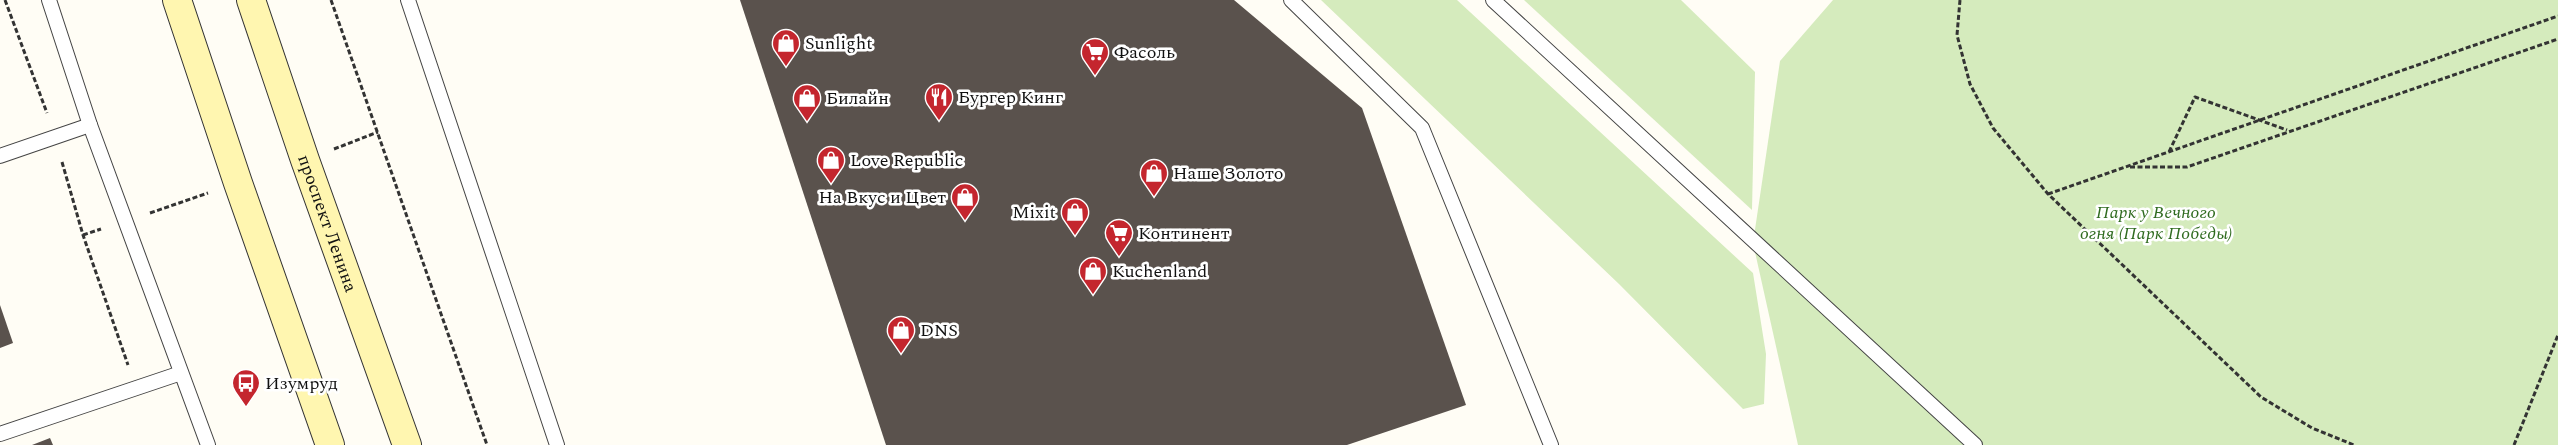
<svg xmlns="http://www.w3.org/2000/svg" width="2558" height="445" viewBox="0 0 2558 445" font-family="Spectral,serif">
  <rect width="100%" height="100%" fill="#fffdf5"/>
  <g fill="#d5ebbd">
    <path d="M1321 0H1457L1753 273 1766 354 1764 404 1743 409 1619 284Z"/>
    <path d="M1524 0H1681L1755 72 1752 210Z"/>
    <path d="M1833 0H2558V445H1798L1753 243 1780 61Z"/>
  </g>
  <g fill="#5a524d">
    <path d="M740 0H1234L1362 108 1466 405 1347 445H886Z"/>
    <path d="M0 305 13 343 0 348Z"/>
    <path d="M50 438 53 445H32Z"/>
  </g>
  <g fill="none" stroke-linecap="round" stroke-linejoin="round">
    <g stroke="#444" stroke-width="16">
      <g id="service">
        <path d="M49 0 90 125 208 445"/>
        <path d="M408 0 557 445"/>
        <path d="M1291 0 1422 128 1551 445"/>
        <path d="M1493 0 1975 445"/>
        <path d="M0 156 90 125"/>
        <path d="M0 434 181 373"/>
      </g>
    </g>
    <g stroke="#333" stroke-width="30">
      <g id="secondary">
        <path d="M177 0 238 183 330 445"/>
        <path id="s1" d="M251 0 305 160 407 445"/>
      </g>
    </g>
    <g stroke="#333" stroke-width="3" stroke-dasharray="5 2.5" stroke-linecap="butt">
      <path d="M5 0 47 113"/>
      <path d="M331 0 487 445"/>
      <path d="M1960 0 1957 35 1970 84 1993 128 2048 194 2261 397 2312 428 2354 445"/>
      <path d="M334 149 378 132"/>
      <path d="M2169 152 2195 97 2287 130"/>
      <path d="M62 162 83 235 128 365"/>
      <path d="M2130 167H2187L2558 39"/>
      <path d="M2048 194 2558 16"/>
      <path d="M150 213 208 193"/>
      <path d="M83 235 101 229"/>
      <path d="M2514 445 2558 335"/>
    </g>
    <use href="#service" stroke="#fff" stroke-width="14"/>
    <use href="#secondary" stroke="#fff6b0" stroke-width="28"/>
  </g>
  <defs>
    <g id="shop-pin" transform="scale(1.4375)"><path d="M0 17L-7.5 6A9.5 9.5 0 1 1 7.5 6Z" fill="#c4262e" stroke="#fff"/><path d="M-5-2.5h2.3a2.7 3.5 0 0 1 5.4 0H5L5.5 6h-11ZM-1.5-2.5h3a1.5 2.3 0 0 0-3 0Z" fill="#fff"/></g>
    <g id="supermarket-pin" transform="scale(1.4375)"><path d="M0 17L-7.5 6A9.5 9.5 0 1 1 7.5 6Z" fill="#c4262e" stroke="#fff"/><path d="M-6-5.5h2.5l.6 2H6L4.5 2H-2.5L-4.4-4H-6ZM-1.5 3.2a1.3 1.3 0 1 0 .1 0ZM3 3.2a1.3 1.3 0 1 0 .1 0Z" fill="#fff"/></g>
    <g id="restaurant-pin" transform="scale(1.4375)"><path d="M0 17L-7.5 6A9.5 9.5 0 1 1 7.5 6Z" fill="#c4262e" stroke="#fff"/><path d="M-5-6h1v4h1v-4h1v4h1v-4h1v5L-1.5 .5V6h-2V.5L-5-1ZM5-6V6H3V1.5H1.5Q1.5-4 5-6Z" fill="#fff"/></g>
    <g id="bus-pin" transform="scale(1.4375)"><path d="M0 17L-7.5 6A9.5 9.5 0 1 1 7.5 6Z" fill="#c4262e" stroke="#fff"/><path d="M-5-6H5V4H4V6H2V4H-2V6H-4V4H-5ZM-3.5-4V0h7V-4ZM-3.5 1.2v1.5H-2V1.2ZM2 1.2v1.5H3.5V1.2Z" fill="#fff"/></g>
  </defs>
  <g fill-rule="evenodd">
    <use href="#shop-pin" x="786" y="43"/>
    <use href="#supermarket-pin" x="1095" y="52"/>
    <use href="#restaurant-pin" x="939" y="97"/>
    <use href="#shop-pin" x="807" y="98"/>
    <use href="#shop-pin" x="831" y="160"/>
    <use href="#shop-pin" x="1154" y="173"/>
    <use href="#shop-pin" x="965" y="197"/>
    <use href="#shop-pin" x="1075" y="212"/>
    <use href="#supermarket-pin" x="1119" y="233"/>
    <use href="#shop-pin" x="1093" y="271"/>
    <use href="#shop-pin" x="901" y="330"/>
    <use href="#bus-pin" x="246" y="383"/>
  </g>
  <g text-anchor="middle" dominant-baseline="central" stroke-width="5" stroke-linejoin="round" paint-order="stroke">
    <g font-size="18" fill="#111" stroke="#fff" text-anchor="start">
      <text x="805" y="43">Sunlight</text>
      <text x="1114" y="52">Фасоль</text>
      <text x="958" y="97">Бургер Кинг</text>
      <text x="826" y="98">Билайн</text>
      <text x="850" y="160">Love Republic</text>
      <text x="1173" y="173">Наше Золото</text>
      <text x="946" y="197" text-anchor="end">На Вкус и Цвет</text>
      <text x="1056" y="212" text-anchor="end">Mixit</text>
      <text x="1138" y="233">Континент</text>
      <text x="1112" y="271">Kuchenland</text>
      <text x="920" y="330">DNS</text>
      <text x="265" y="383">Изумруд</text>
    </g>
    <g font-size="18" font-style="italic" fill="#2f6b1f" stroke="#fff">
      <text x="2156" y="212">Парк у Вечного<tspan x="2156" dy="21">огня (Парк Победы)</tspan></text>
    </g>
    <g font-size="18" fill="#111" stroke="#fff">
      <text stroke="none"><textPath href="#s1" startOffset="236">проспект Ленина</textPath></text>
    </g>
  </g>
</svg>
